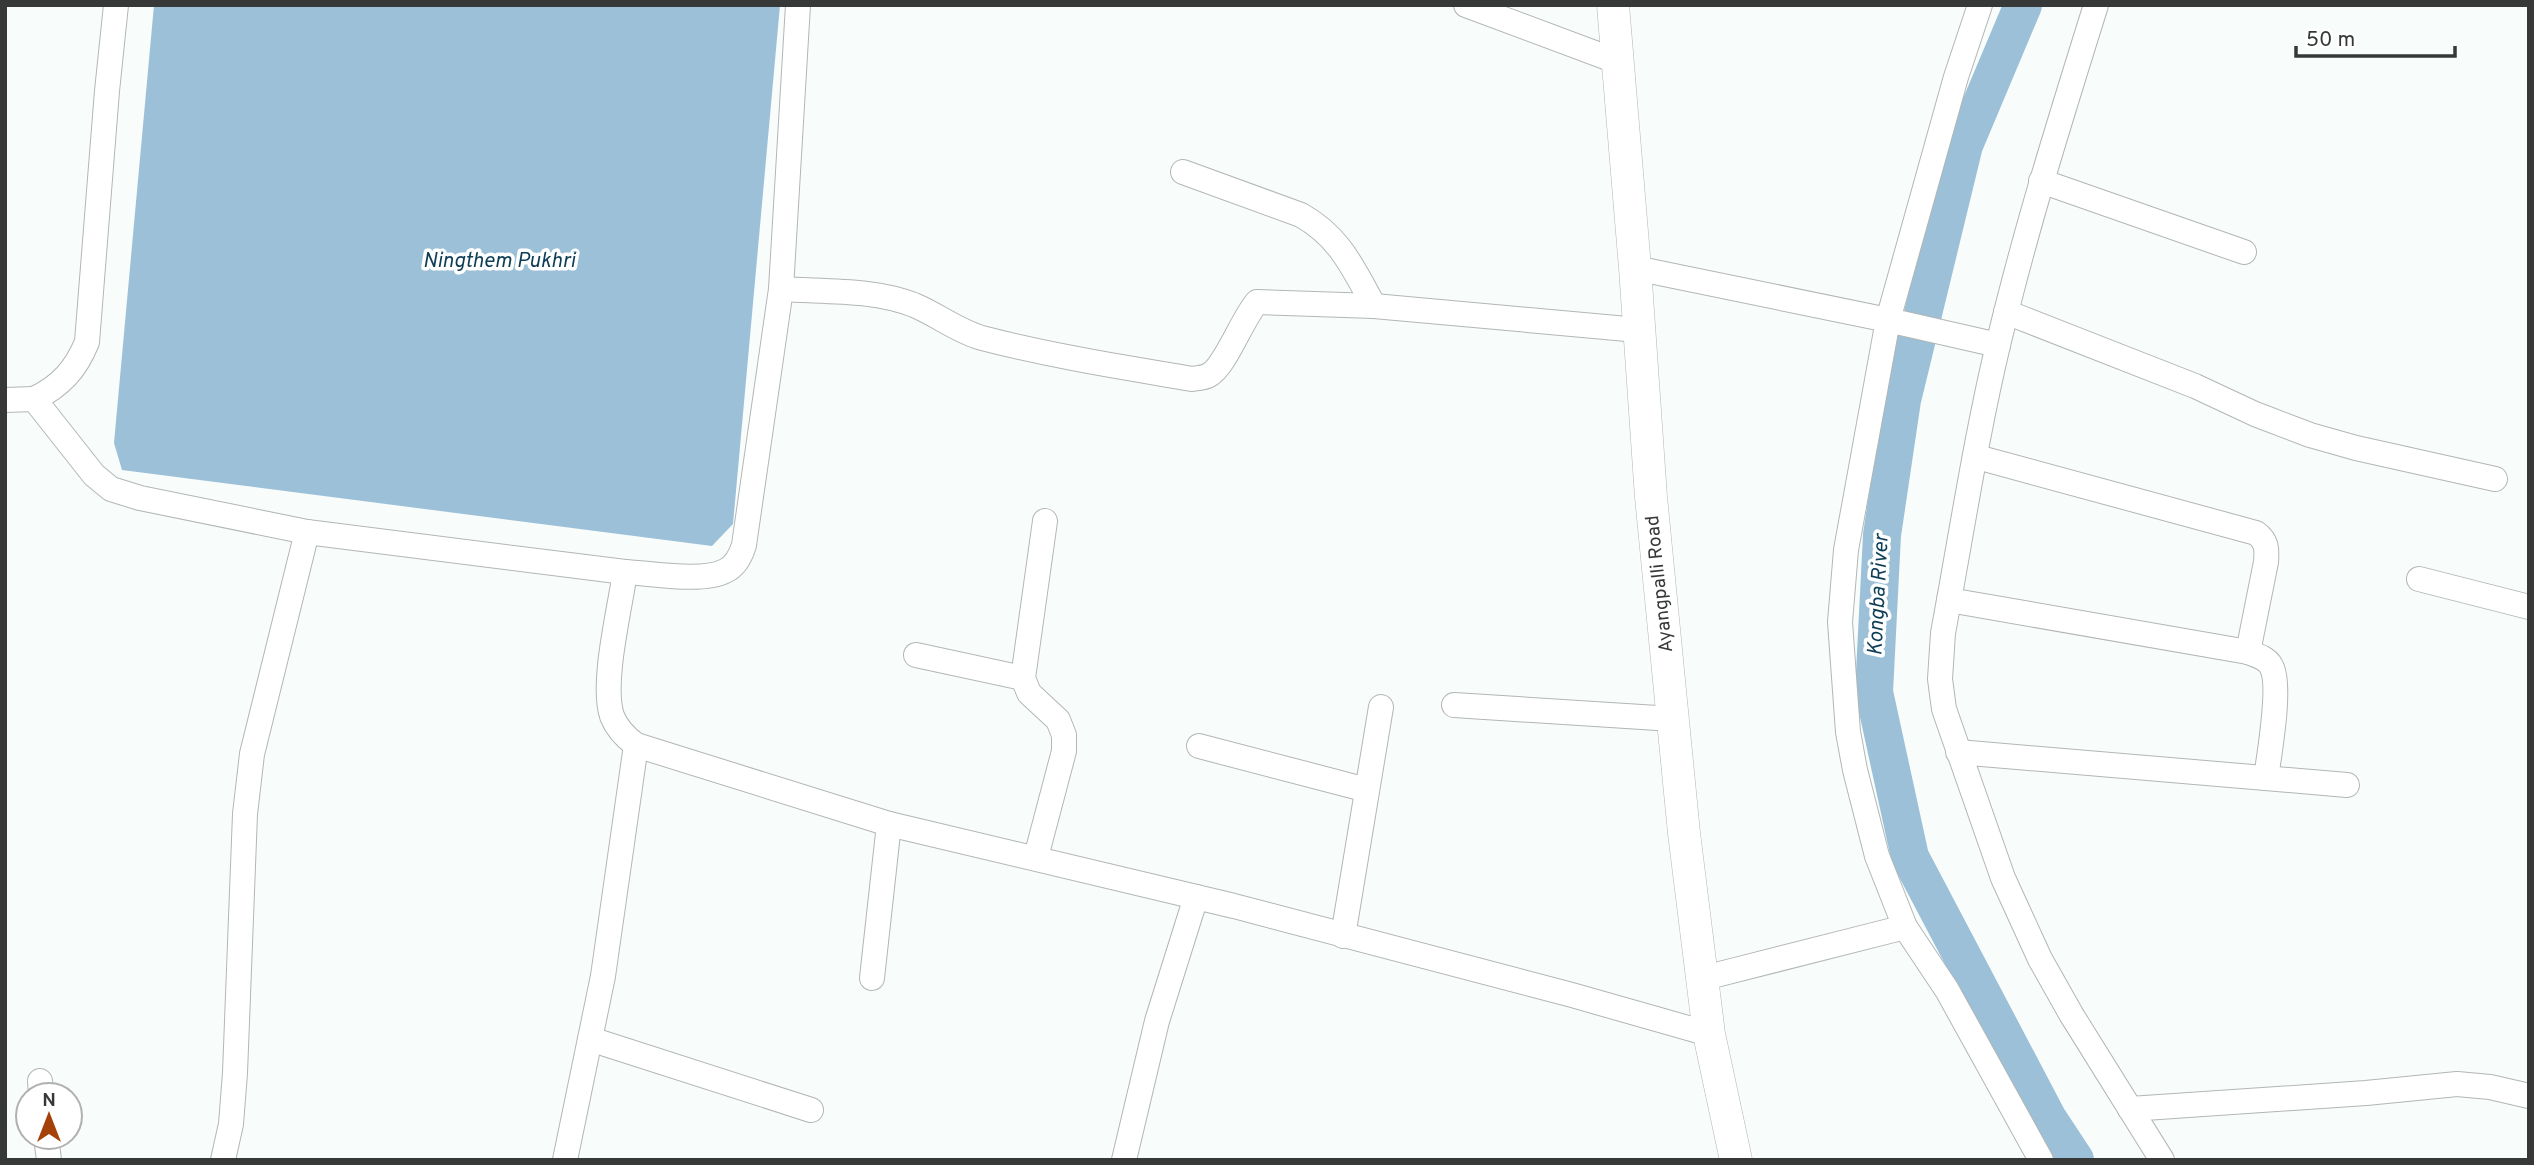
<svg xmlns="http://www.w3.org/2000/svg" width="2534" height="1165" viewBox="0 0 2534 1165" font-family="Overpass,sans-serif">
  <rect width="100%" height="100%" fill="#f8fcfb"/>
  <path fill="#9bc0d8" d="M154 5H780L733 524 712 546 122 470 114 443Z"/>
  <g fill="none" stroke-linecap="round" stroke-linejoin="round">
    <path stroke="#9bc0d8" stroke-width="38" d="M2023 5 1964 145 1902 400 1882 535 1874 692 1910 857 2048 1119 2075 1160"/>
    <g stroke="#b2b6b5" stroke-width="26">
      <g id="minor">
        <path d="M1466 5 1616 61"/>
        <path d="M2096 5C2061 117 2026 228 1999 341 1976 436 1961 537 1943 633L1940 679 1944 709 2003 878 2040 959 2071 1014 2162 1160"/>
        <path d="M1183 172 1301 215C1340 237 1353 268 1374 306"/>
        <path d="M2041 181 2244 252"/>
        <path d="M1635 268 1888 320 1956 77 1980 5"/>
        <path d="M781 289C825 292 873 289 914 305 938 315 957 331 982 338 1051 356 1122 367 1192 379 1198 378 1204 378 1209 375 1225 367 1242 319 1257 302L1374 306 1638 330"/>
        <path d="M2006 312 2195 386 2255 414 2310 435 2356 448 2495 479"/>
        <path d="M1998 345 1888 320 1846 550 1840 622 1848 732 1855 770 1877 856 1905 927 1947 990 2041 1160"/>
        <path d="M34 399C61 386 76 369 87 342L107 91 116 5"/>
        <path d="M5 400 34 399 94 475 111 489 140 498 307 532 625 572C620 609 601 683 612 716 617 729 625 737 636 745L889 824 1234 906 1572 995 1709 1034"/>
        <path d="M1977 457 2256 533C2267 541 2267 549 2266 562L2248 652"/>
        <path d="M625 572C651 573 702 583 725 571 736 566 741 555 744 545L781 289 798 5"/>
        <path d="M2419 579 2529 607"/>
        <path d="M1949 600 2248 652C2256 655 2267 658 2271 666 2282 684 2269 755 2266 778"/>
        <path d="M916 655 1023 678"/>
        <path d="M1454 705 1673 719"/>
        <path d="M1199 746 1367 790"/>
        <path d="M1958 752 2347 785"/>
        <path d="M1036 857 1064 751V735L1058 720 1029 693 1023 678 1045 521"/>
        <path d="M1343 936 1381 707"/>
        <path d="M872 978 889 824"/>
        <path d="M1704 978 1905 927"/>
        <path d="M590 1039 811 1110"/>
        <path d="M40 1081 41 1095"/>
        <path d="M2130 1109 2366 1093 2457 1084 2490 1087 2529 1096"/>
        <path d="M46 1137 49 1160"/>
        <path d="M223 1160 231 1124 235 1073 245 814 252 754 307 532"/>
        <path d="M565 1160 603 976 636 745"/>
        <path d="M1124 1160 1157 1021 1196 897"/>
      </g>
    </g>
    <g stroke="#b2b6b5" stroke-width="33">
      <path id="tertiary" d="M1613 5 1635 268 1651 497 1684 833 1709 1034 1736 1160"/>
    </g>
    <use href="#minor" stroke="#fff" stroke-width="24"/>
    <use href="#tertiary" stroke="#fff" stroke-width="32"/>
  </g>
  <g text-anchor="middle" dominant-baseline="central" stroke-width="7" stroke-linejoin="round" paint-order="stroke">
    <g font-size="19" fill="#373938" stroke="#fff">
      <text transform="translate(1660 584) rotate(-96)">Ayangpalli Road</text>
    </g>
    <g font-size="21" font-style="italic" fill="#0e3e57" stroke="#fff">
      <text x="499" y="261">Ningthem Pukhri</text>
      <text transform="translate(1879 595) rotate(-87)">Kongba River</text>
    </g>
  </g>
  <rect width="2534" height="1165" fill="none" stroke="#373938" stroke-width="14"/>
  <g transform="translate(49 1116)"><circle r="33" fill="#ffffff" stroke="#afb0af" stroke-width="2"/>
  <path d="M0-5L12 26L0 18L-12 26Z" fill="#a44109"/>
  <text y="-10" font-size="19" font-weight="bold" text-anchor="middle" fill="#373938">N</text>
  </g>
  <path d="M2296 46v10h159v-10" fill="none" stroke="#373938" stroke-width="3.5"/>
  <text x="2306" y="46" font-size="21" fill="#373938" stroke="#ffffff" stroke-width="5" paint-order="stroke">50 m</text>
</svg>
